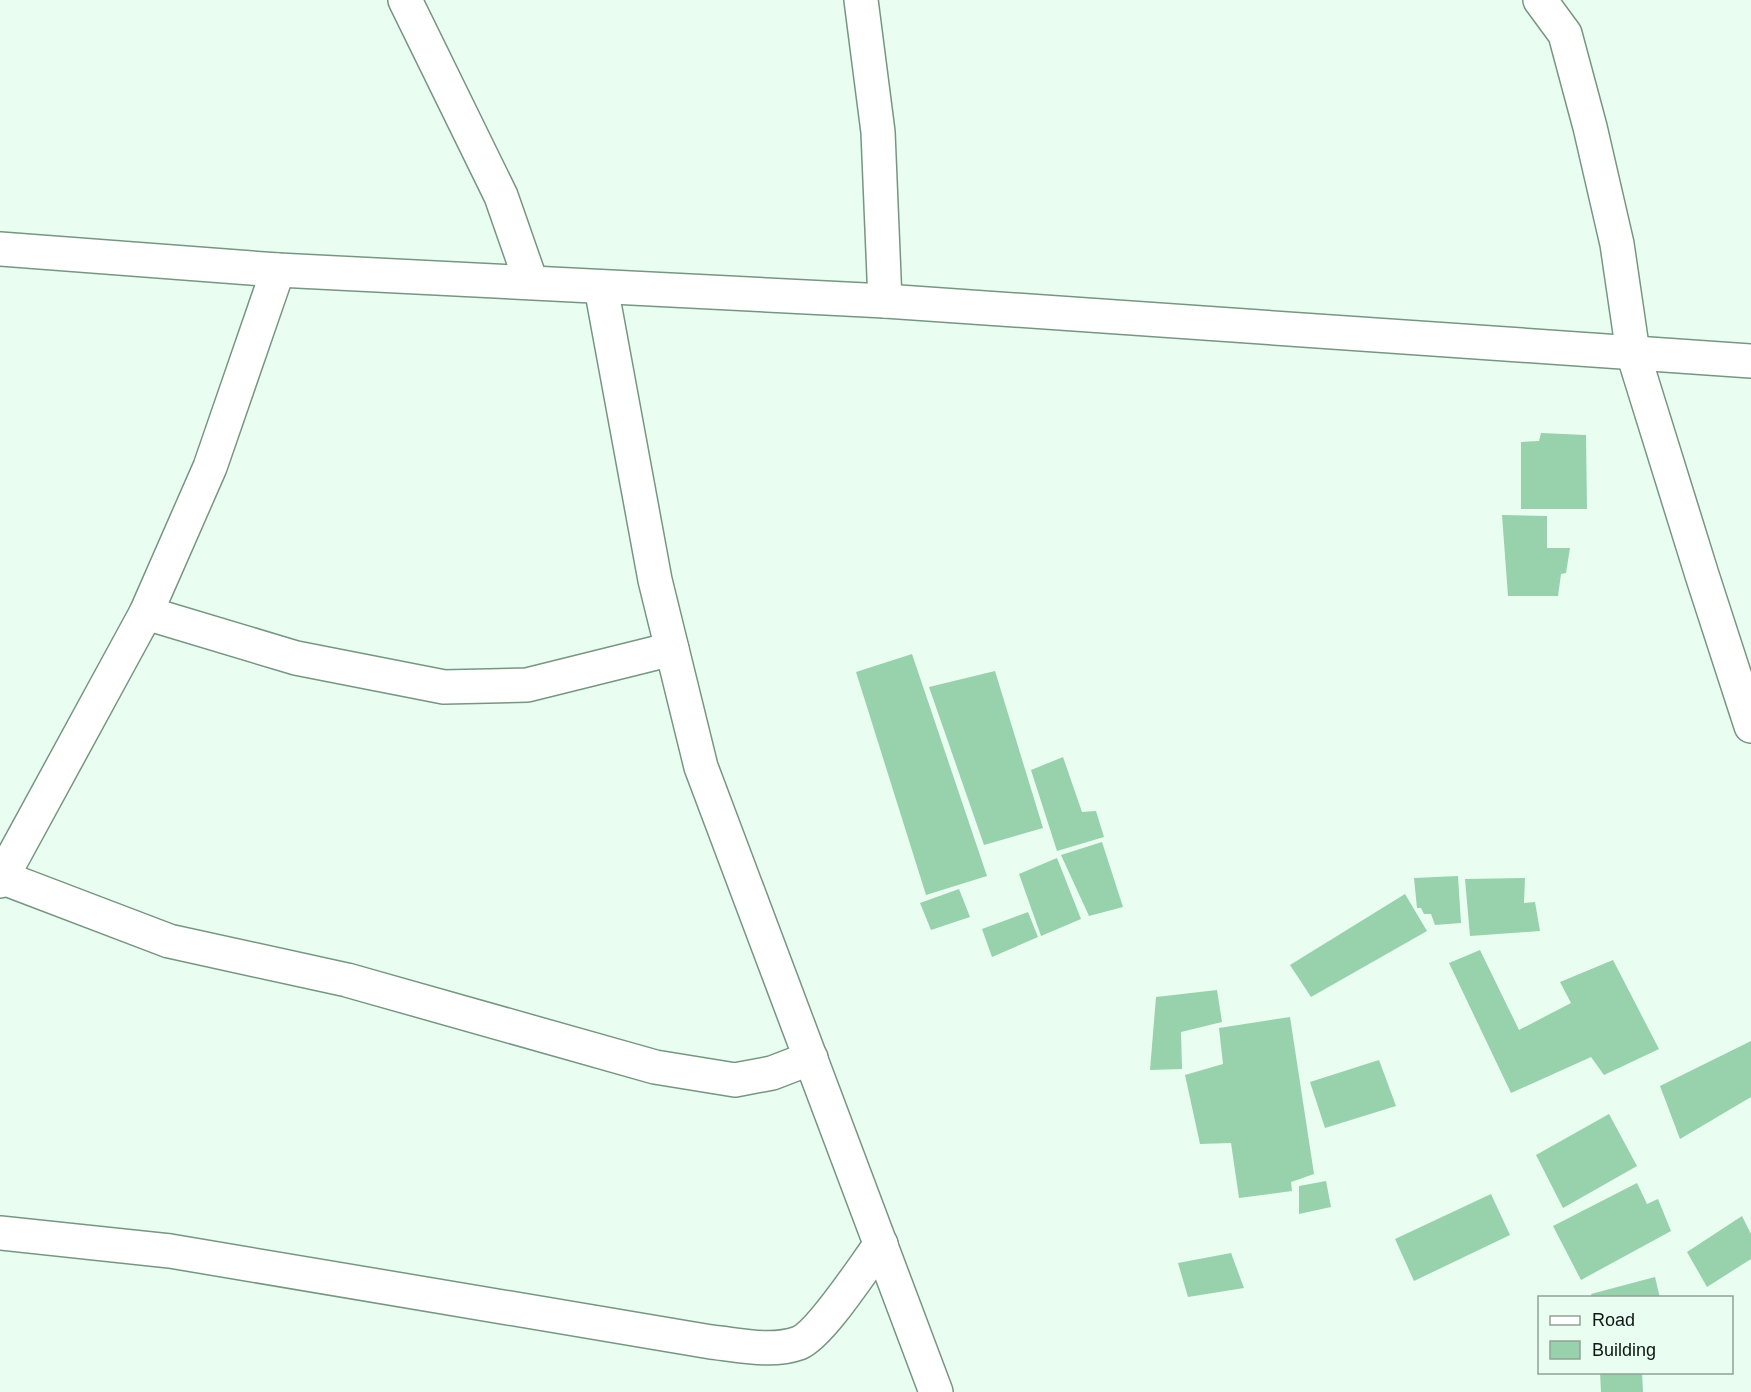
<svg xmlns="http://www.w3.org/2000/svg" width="1751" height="1392" viewBox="0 0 1751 1392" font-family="Helvetica,sans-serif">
  <rect width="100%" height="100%" fill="#e9fef0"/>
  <g fill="#97d2ac">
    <path d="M1541 433 1586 435 1587 509H1521V442L1539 441Z"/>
    <path d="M1502 515 1547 516V548H1570L1566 573 1561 574 1558 596H1508Z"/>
    <path d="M912 654 987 876 926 895 856 672Z"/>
    <path d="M995 671 1043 828 984 845 929 687Z"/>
    <path d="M1063 757 1082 812 1096 811 1104 837 1057 851 1031 770Z"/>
    <path d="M1102 842 1123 907 1089 916 1061 855Z"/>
    <path d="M1057 858 1081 919 1041 936 1019 874Z"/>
    <path d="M1458 876 1461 923 1435 925 1431 914H1424L1421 908H1417L1414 878Z"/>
    <path d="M1525 878 1524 903 1535 902 1540 931 1470 936 1465 879Z"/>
    <path d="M959 889 970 917 931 930 920 903Z"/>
    <path d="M1405 894 1427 931 1311 997 1290 965Z"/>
    <path d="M1028 912 1038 937 992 957 982 929Z"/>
    <path d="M1480 950 1519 1030 1571 1003 1560 982 1613 960 1659 1049 1604 1075 1591 1057 1511 1093 1449 963Z"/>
    <path d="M1217 990 1222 1022 1181 1032 1182 1069 1150 1070 1156 997Z"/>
    <path d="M1290 1017 1314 1174 1291 1182 1292 1191 1239 1198 1231 1143 1200 1144 1185 1075 1223 1064 1219 1028Z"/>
    <path d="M1751 1041V1097L1680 1139 1660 1086Z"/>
    <path d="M1379 1060 1396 1106 1325 1128 1310 1082Z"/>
    <path d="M1609 1114 1637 1166 1563 1208 1536 1155Z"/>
    <path d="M1326 1181 1331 1207 1299 1214V1186Z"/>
    <path d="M1637 1183 1647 1204 1658 1199 1671 1231 1581 1280 1553 1226Z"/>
    <path d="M1491 1194 1510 1235 1414 1281 1395 1239Z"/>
    <path d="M1742 1216 1751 1234V1259L1707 1287 1687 1252Z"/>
    <path d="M1231 1253 1244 1288 1188 1297 1178 1263Z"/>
    <path d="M1655 1277 1660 1298H1592L1591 1294Z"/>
    <path d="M1600 1372H1642L1643 1392H1601Z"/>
  </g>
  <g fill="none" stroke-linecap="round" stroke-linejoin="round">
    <g stroke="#779682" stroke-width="36">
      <g id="minor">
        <path d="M405 0 501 196 531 282"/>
        <path d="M861 0 878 132 885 301"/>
        <path d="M1540 0 1565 34 1590 127 1617 244 1633 353 1702 575 1751 726"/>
        <path d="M0 249 278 270 885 301 1751 361"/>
        <path d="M601 287 655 580 701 767 936 1392"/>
        <path d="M146 613 296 658 444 687 527 685 672 649"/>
        <path d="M1 877 169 941 347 980 655 1067 735 1080 772 1073 811 1058"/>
        <path d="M0 881 146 613 210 467 278 270"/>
        <path d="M0 1233 170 1251 711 1342C740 1345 771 1353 799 1343 821 1334 865 1265 881 1244"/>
      </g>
    </g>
    <use href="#minor" stroke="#fff" stroke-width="33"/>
  </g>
  <rect x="1538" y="1296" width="195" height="78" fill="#e9fef0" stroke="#91a297" stroke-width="1.5"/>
  <rect x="1550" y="1316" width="30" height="9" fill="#ffffff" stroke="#91a297" stroke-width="1.5"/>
  <text x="1592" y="1326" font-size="18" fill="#0c1811">Road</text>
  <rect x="1550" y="1341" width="30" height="18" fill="#97d2ac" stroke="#91a297" stroke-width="1.5"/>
  <text x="1592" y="1356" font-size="18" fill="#0c1811">Building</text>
</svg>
